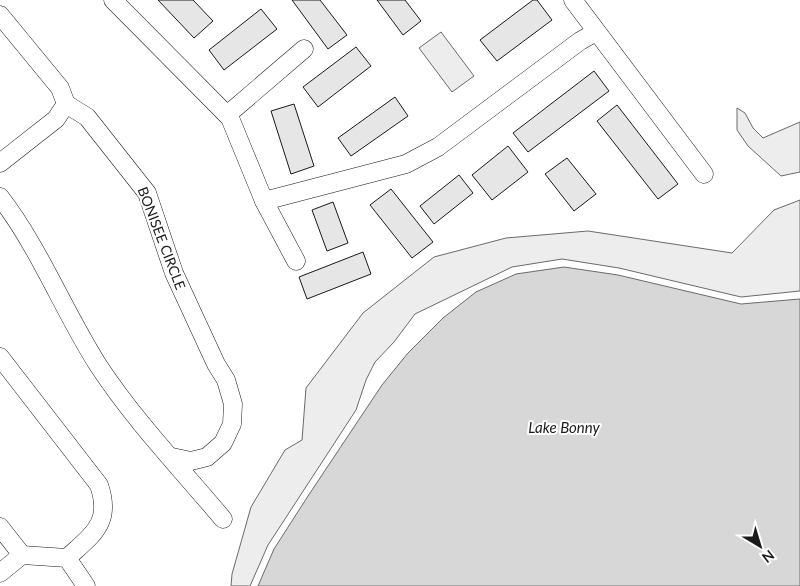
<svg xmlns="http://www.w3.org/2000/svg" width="800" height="586" viewBox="0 0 800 586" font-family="Lato,sans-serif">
  <rect width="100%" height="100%" fill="#fff"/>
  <g fill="#ededed" stroke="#6a6a6a">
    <path d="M441 32 474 76 452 92 419 48Z"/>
    <path d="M737 108 745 113 753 128 763 138 800 122V172L781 176 748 146 737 130Z"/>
    <path d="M800 200V291L741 297 619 268 562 259 512 267 415 314 394 342 375 362 366 380 356 410 268 545 250 586H231L232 574 251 507 285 450 302 440 306 388 363 313 434 257 506 238 588 231 732 253 774 210Z"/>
  </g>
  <path fill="#d7d7d7" stroke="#6a6a6a" d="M564 267 618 275 741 304 800 299V586H258L274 549 308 496 382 385 408 353 443 318 476 292 516 274Z"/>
  <g fill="#e6e6e6" stroke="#1a1a1a">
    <path d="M158 0H193L213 21 194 38Z"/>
    <path d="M292 0H320L347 35 328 49Z"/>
    <path d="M377 0H405L421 21 403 35Z"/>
    <path d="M533 0H537L552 20 497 61 480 40Z"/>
    <path d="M261 9 277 29 224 70 209 50Z"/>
    <path d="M356 47 371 66 318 107 303 87Z"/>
    <path d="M594 71 609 91 528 152 513 133Z"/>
    <path d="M395 97 408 116 351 156 338 138Z"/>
    <path d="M294 104 314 166 291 174 271 111Z"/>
    <path d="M617 105 678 184 658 199 597 121Z"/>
    <path d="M508 146 528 172 492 200 472 175Z"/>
    <path d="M567 158 596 194 574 211 545 174Z"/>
    <path d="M459 175 473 193 434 224 420 206Z"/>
    <path d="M391 189 433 242 412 258 370 205Z"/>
    <path d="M333 202 348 243 327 251 312 210Z"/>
    <path d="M363 252 371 274 307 299 299 277Z"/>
  </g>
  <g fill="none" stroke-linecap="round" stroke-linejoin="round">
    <g stroke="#1a1a1a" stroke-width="19">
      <g id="minor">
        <path d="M113 0 230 118 264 201 296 261"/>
        <path d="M573 0 704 174"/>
        <path d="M0 15 60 88 66 104 87 117 147 193 174 273 216 364 226 380 233 404 232 424 223 443 207 457 191 461 172 457"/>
        <path d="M227 115 304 49"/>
        <path d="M0 163 56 119 66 104"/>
        <path d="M0 197C40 249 63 310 98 365 134 420 181 469 223 519"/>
        <path d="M264 201 406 164 438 147 580 41 596 32"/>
        <path d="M0 357 99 485C112 523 93 534 67 558"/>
        <path d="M0 527 22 555"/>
        <path d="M0 573 22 555 67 558 86 586"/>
      </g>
    </g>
    <use href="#minor" stroke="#fff" stroke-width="18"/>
  </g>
  <g text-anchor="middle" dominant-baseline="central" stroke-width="4" stroke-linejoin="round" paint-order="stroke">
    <g font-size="14" fill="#1a1a1a" stroke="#fff">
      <text transform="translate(162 238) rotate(69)">BONISEE CIRCLE</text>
    </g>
    <g font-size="15" font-style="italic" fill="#1a1a1a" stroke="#fff">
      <text x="564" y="427">Lake Bonny</text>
    </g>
  </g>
  <g transform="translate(760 546) rotate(142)" stroke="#ffffff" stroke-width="4" paint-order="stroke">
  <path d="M0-4L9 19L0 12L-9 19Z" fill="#1a1a1a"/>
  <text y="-8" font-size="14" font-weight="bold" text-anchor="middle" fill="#1a1a1a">N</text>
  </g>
</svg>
